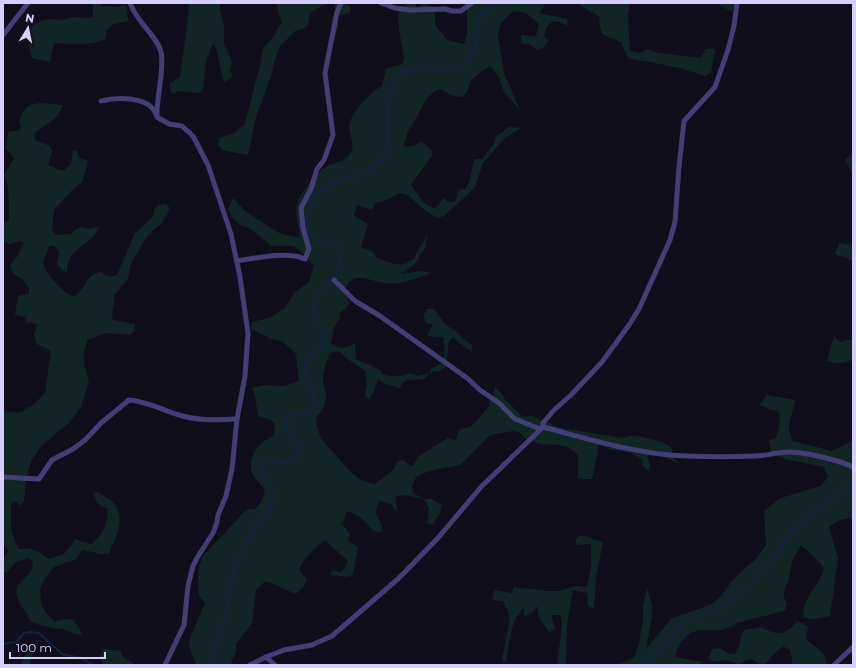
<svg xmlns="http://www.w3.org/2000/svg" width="856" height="668" viewBox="0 0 856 668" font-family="Montserrat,sans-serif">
  <rect width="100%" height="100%" fill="#110e1c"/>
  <g fill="#122525">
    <path d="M92 3H101L102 6 115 7 126 5 128 21 114 24 107 29 105 40C85 46 73 44 54 43L50 62 32 58 28 40 32 27 37 23 43 20 51 19 60 20 75 17 91 18 93 17V4Z"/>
    <path d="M189 3H220V10L224 25V44L232 61 230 71 233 77 224 82 216 48 213 43 206 61 203 88 200 93 178 91 172 94 169 84 180 77 187 26Z"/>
    <path d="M276 3H327L310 13 308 25 305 28 295 31 280 46 274 62 272 74 256 117 248 155 222 150 218 144 220 138 234 133 245 124 260 65 263 49 273 37 282 22 278 12Z"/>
    <path d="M334 3H342L350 6V13L338 16V27L331 49 335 12Z"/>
    <path d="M407 3H416V8L424 4 435 8V25L447 40 464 44 467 34V3H546L539 13 567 19 568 26C555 18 547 20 544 36L548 41 543 48 537 50 530 45 522 43 521 35 536 36 539 24 526 13 513 11 500 24 498 36 504 73 520 110 504 92 499 77 490 66C485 69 472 77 470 83 467 90 469 91 462 97L453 96 440 89C427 95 424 103 418 115 415 121 411 126 408 131 406 136 406 141 403 146 410 148 415 146 421 141L432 150V156L428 161 411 185 424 203 432 208 437 207 444 198 448 202H455L459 190 465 189 469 183 474 159H482L494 144 496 137 509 127 521 128 504 139 483 163 475 187 468 194 444 216 437 218 421 207 409 196 401 193 381 202H376L372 210 357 205 354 216 368 224 361 247 373 252 377 258 390 263 402 265 414 259C417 249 425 243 428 233L425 249 420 254 418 260 413 265 400 274 422 271 431 273C420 277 409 281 398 283 394 283 389 284 385 283 373 282 354 270 346 287 344 292 346 297 349 301L348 306 340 313V318L334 327 331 344C339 349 347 349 355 343L356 359 380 370 383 374 389 376H401L410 373 416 376 429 374 431 368C447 365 446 351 443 337H434L427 335 433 325 427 323 423 317 427 309H434L446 325 456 331 464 340 472 345V352L453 338 449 341 446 367 439 371H434L423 379 408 380 402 383 400 388 383 383 378 379 373 393 369 400 365 395 367 385 366 372C357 364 347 360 339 351L330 353C326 361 323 372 323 381 323 386 326 390 326 394 327 403 322 412 316 417 317 439 327 445 340 460 352 473 356 481 375 484L394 469 397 461 403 460 412 467 419 456 448 438 455 441 460 429 470 427 475 423 489 406 495 387 500 392 504 398 523 417 531 416 561 428 622 438C625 438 628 436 631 436 638 435 663 441 668 445 675 450 671 458 679 464 669 459 659 453 647 456L650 465 649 471 643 467 642 460 631 453 610 449 598 444V451L592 479H583L578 478V454L568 447 557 445 540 444 525 438 519 432 513 431 490 435 460 465 429 471 416 477 412 487 413 493 424 499H431L442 505 440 513 433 524 427 523 429 508 425 500 407 495 396 496 397 512 391 504 380 501 375 512 382 526 381 532 373 531C366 521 359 515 347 511L343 522 340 524 344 526 350 534 347 540 358 547 353 574 348 577 330 575 333 570 340 572 344 569 348 561 325 540C314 549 305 556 299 570L307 579 304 586 296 594 271 583 264 582 256 590 252 623 236 644V653L231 661 233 665H196L189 646 191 636 205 603 199 596 198 579 199 565 204 555 246 510 255 509 262 501 265 490C260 484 252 477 251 468 250 453 260 441 274 436L275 423 270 420 258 416 255 395 252 388C257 387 263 385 268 385 281 386 288 387 299 380L296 354 283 342 271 339 251 329 252 322 269 318 285 308 294 293 309 282 314 266C312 262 309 260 306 257 291 241 291 247 272 246L249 228 241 225 232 218 228 209 233 198 245 211 273 229 279 233 299 238C301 227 294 216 297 205 299 194 316 173 326 167 335 162 347 162 351 152 355 145 350 136 349 128 349 114 370 92 382 86L386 69 402 64 404 59C402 42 397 27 399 10L405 6Z"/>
    <path d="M579 3H630L628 15 630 51 641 53 647 49 659 53 700 58 706 49H715L711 73 705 76 680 68 628 58 621 42 602 34 599 23 600 17 582 6Z"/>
    <path d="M716 3H734L732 12Z"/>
    <path d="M40 103 63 105C60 118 45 125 35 133V140L50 146 52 151 48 165 63 171 71 164 73 150 77 151 79 158 88 161 82 182 72 190 54 210 52 229 55 235 71 234 76 229 82 227 90 229 99 227C91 248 67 245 67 272L62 270 57 264 59 252 56 247 50 245C48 251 42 259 44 266 46 275 65 294 74 297 76 295 79 293 81 290 89 282 87 275 100 272L111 277 117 275 135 233 153 217 154 210 158 205 166 204 170 208 162 223 147 236 131 263 128 279 114 295C116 306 110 311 113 320L135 324 134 331 130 335 105 333 87 340 84 352V364L89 382 83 401 81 407 69 423 42 445 31 461 26 480 24 501 21 506 16 501 11 504C11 523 9 532 19 549 34 547 37 550 49 559L64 554 76 539 83 542 91 544C104 535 107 524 108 509 98 505 95 502 93 491 113 498 124 509 118 531 116 539 111 546 109 554 100 555 91 551 82 550L76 559 54 567 44 580 40 589 41 604 46 613 55 622 65 619 73 620 80 629 82 636 62 629 51 628 32 622 20 604 16 593 17 587 32 570 33 562 29 558C17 560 15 562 7 572H3V558L9 551 3 544V411L18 413 33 405 45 393 51 351 37 344 34 336 37 324 26 322V317L15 315 18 296 29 294V288L22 279 13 274 10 266 17 257 24 243 19 241 10 244 3 241V221H9C8 206 11 190 4 175L14 158 6 149 8 132 12 131H19L21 125 19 123C22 111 27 104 40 103Z"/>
    <path d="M853 149V175L845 160 851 154Z"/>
    <path d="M839 243 853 245V261L835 254Z"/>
    <path d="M834 336 840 342 853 339V359C845 364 836 364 827 361Z"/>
    <path d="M767 395 795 400C794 410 789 418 789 429 789 433 792 437 793 441L832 451 853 440V522L850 518C841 519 836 521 829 527L838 558 830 616 813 619 804 618C800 600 820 586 824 569L821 564 801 545 792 561 789 579 784 591V597L787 604 785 610C771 615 755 618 741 622 734 624 728 629 720 630 712 632 701 628 693 632 683 637 677 647 675 657L703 662 698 665H617L634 657 639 644 643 620V606L647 588 652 605V616L646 649 671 619 712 604 721 596 732 581 745 568 755 560 766 545 764 511 781 498 821 486 828 477 824 467 785 459 771 452 769 440 775 439C779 431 781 421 779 412L759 405Z"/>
    <path d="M581 535 603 542 596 577 594 609 588 606 587 593 573 590 567 624 566 665H557L562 625 561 615H551L555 629 549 632 539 618 537 606 531 614 524 616V608C509 621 510 644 506 662L502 660 510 617 503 601H498L492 599 495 590 512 593 514 587 544 591H560L575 586 587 587 591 565V544L576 545V539Z"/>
    <path d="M797 621 808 626 806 639 823 653 827 663 826 665H793L790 650 786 648 784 646C780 649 776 651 773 655 765 665 764 667 751 659L739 664 725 660 714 662 708 658 712 649 720 648 729 654H735C741 645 739 639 744 630L761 627C778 636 785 636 797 621Z"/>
    <path d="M29 647H34L30 665H20Z"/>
    <path d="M103 649 121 651 123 657 136 665H104L100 657Z"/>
  </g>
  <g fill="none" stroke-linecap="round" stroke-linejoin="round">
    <g stroke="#132340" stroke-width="2">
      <path d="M3 644 16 642 24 633 31 632 39 633 62 654 81 658 93 665"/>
      <path d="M210 665 226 612 235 562 247 545 255 526 269 511 275 492C264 481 260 478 263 463L269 459C279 463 285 465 295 461L299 445 286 429 285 421 295 414 308 415 314 409 313 391 304 372 307 360 321 346 324 334 314 314V306L319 293 331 284 336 277 341 253 334 243 314 240C306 231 305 224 308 213 319 171 358 186 381 161 392 150 388 133 388 118 388 106 390 87 397 77 413 55 445 79 463 66 466 63 471 58 473 54 480 42 473 18 487 9 491 6 499 5 504 3"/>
      <path d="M643 665 663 648 681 624 696 616 718 610 751 585 769 566 792 531 843 489 853 483"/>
    </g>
    <g stroke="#433e76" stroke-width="5">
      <path d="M130 3C137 23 156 34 161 52 165 67 156 99 157 117L169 124 182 126 193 136 208 165 231 234 240 277 248 333 245 376 237 419 232 469 226 496 218 515 217 522 213 533 197 558 193 566 188 586 184 625 165 665"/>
      <path d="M381 3 395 8 410 10 445 9 452 11H461L472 3"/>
      <path d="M3 35 28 3"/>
      <path d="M101 101C117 97 149 96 156 114"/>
      <path d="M237 261C256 258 287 251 305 259L309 249 303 228 301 208 311 189 317 169 324 160 333 135 325 73 337 12 341 3"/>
      <path d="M334 280 355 301 380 316 467 378 480 390 499 403 515 419 540 429"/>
      <path d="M543 427C585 438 626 451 670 455 698 457 727 457 755 456 767 456 780 451 791 452 809 453 838 460 853 467"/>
      <path d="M3 477 39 479 52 460 73 449 85 440 101 423 129 400C145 401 163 410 179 415 198 421 218 420 237 419"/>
      <path d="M266 657 275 665"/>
      <path d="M250 665 266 657 284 650 312 645 332 636 399 578 438 538 481 487 543 427V423L554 410 571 395 602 362 629 325 639 309 670 240 675 222 679 167 684 121 715 87 728 50 734 26 737 3"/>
      <path d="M834 665 853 647"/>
    </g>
  </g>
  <rect width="856" height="668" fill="none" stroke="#d5cff9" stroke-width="8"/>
  <g transform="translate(28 28) rotate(10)" stroke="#110e1c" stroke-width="3" paint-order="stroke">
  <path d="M0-3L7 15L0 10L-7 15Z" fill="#d5cff9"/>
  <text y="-6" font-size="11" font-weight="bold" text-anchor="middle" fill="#d5cff9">N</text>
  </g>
  <path d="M10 652v6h95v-6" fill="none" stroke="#d5cff9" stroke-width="2"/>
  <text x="16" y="652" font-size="12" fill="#d5cff9" stroke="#110e1c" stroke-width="3" paint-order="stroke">100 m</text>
</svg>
